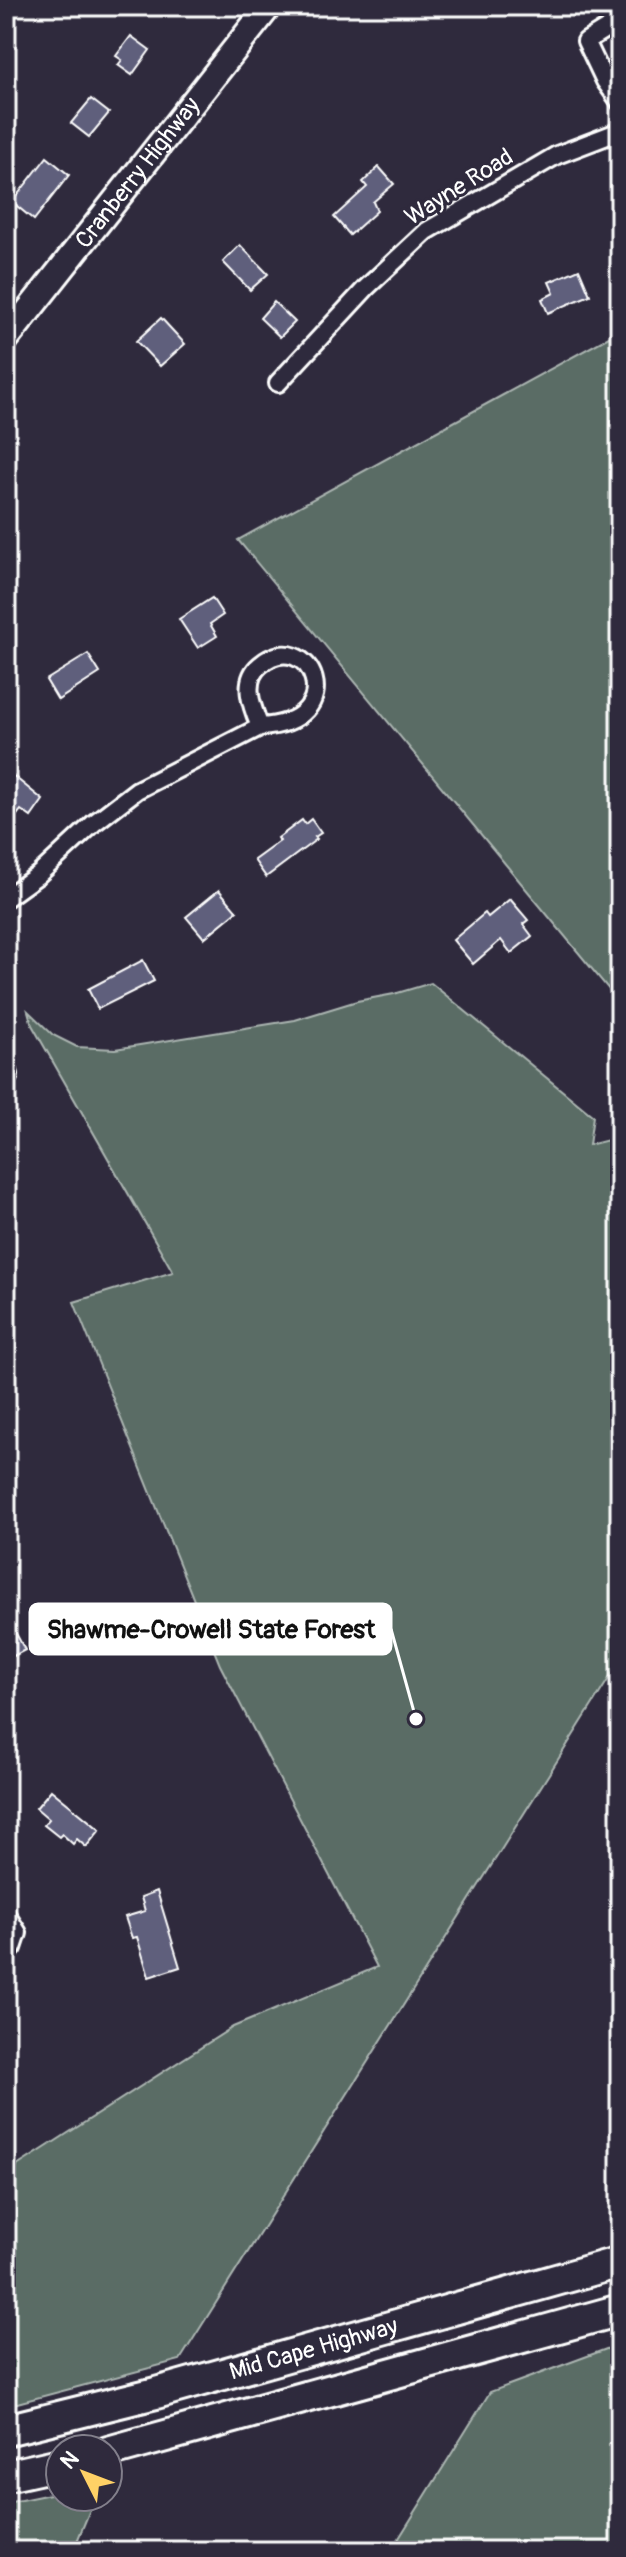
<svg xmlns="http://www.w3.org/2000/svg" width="626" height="2557" viewBox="0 0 626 2557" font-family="Pangolin,sans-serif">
  <rect width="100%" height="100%" fill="#2f2a3d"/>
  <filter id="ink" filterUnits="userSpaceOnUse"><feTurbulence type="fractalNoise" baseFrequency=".0125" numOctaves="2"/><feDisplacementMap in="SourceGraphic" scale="16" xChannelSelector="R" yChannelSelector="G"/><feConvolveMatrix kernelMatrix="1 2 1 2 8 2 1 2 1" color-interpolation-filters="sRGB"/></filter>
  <g filter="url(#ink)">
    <g fill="#5a6c65" stroke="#acb6b2" stroke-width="2">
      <path d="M620 331V1003L238 540Z"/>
      <path d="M431 983 593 1116 589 1145 620 1137V1661L180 2360 6 2406V2173L233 2027 377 1967 220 1665 74 1302 173 1272 32 1025 28 1011 53 1035 77 1047 115 1049 295 1020 357 1001 394 994Z"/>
      <path d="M620 2344V2551H391L490 2392Z"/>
      <path d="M60 2492V2497H90L93 2503 73 2551H6V2503Z"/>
    </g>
    <g fill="#5f5e7c" stroke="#fff" stroke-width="2">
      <path d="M131 36 150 50 132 75 118 65 122 60 116 56Z"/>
      <path d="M91 99 109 113 89 137 71 123Z"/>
      <path d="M47 157 69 175 34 220 12 202Z"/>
      <path d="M379 167 394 184 373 202 377 211 350 235 334 217 367 187 363 182Z"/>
      <path d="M240 245 268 274 250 290 223 262Z"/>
      <path d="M579 269 590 295 548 313 542 299 554 293 549 282Z"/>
      <path d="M274 302 295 322 280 337 260 318Z"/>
      <path d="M161 318 185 344 160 366 136 341Z"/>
      <path d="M212 598 223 615 210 624 217 636 198 648 179 619Z"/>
      <path d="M88 654 100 673 58 700 46 680Z"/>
      <path d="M6 770 43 800 31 817 21 810 6 829Z"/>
      <path d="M311 819 321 833 315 837 317 839 266 877 254 860 280 841 278 838 302 820 305 824Z"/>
      <path d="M219 890 237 911 204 938 186 917Z"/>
      <path d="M510 899 528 920 523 924 532 936 511 953 501 940 473 964 453 940 485 913 488 917Z"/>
      <path d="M143 960 154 981 98 1009 88 989Z"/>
      <path d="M6 1615 25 1650 6 1660Z"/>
      <path d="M51 1790 100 1830 86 1847 77 1839 73 1844 62 1834 59 1837 44 1825 49 1819 36 1808Z"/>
      <path d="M157 1891 180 1967 149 1977 137 1937 132 1938 125 1917 145 1911 141 1897Z"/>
    </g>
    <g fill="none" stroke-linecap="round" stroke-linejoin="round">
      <g stroke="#fff" stroke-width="22">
        <g id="street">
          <path d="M620 20 586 41 605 81 620 102"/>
          <path d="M278 383 366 288 427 231 557 155 620 131"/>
          <path d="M6 898 38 875 94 823 137 790 260 727C354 722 309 623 260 665 241 681 252 707 260 727"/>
          <path d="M6 1065 9 1075 6 1080"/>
          <path d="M6 1914 18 1933 13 1948 6 1955"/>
        </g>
      </g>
      <g stroke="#fff" stroke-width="30">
        <g id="secondary">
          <path id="s1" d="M6 339 269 6"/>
        </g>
      </g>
      <g stroke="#fff" stroke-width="36">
        <g id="highway">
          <path id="s2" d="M6 2430 156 2393 620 2262"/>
          <path d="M108 2452 620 2310"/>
          <path d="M6 2476 60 2464"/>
        </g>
      </g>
      <use href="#street" stroke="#2f2a3d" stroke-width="16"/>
      <use href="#secondary" stroke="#2f2a3d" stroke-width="24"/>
      <use href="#highway" stroke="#2f2a3d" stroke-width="30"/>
    </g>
  </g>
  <g text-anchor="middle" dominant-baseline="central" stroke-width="6" stroke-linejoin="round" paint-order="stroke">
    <g font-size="24" fill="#fff" stroke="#2f2a3d">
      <text stroke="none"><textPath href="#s1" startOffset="212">Cranberry Highway</textPath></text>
      <text transform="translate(459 187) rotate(-32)">Wayne Road</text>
      <text stroke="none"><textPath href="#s2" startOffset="318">Mid Cape Highway</textPath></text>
    </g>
  </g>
  <path fill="none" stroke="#fff" stroke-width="3" d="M416 1719L391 1629"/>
  <circle fill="#fff" stroke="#2f2a3d" stroke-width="3" cx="416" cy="1719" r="8"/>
  <rect fill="#fff" stroke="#fff" stroke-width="3" x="30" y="1604" width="361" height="50" rx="8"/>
  <g font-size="26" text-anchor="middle" font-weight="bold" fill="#111">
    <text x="211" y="1638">Shawme-Crowell State Forest</text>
  </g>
  <rect width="626" height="2557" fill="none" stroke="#2f2a3d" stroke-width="32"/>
  <rect x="16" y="16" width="594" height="2525" fill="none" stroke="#fff" stroke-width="3" filter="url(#ink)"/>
  <g transform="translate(84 2473) rotate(312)"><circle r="38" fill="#2f2a3d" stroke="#827f8b" stroke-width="2"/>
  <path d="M0-6L14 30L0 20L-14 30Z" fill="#ffd166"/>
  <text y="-12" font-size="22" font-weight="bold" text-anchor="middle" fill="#ffffff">N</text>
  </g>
</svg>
